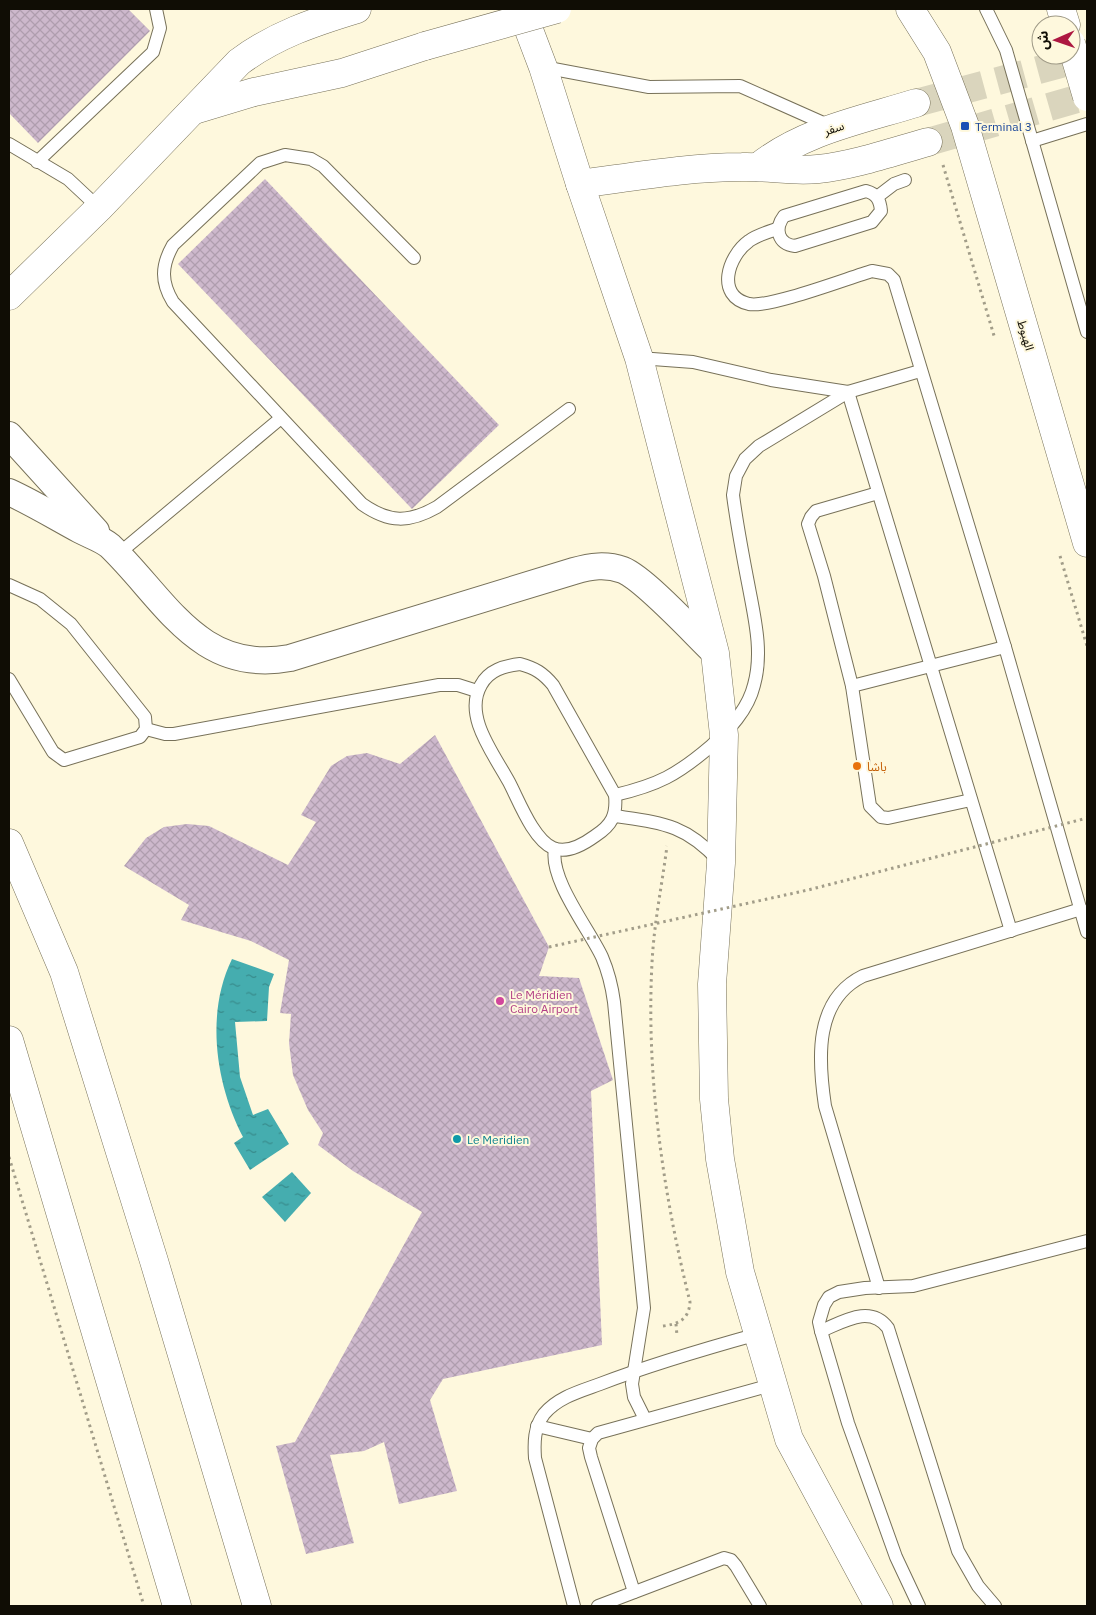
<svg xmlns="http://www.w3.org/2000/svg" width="1096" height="1615" viewBox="0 0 1096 1615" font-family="'IBM Plex Sans','Noto Sans Arabic',sans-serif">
  <defs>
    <pattern id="water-ripples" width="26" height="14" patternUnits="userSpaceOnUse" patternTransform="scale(1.25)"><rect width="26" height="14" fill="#45adaf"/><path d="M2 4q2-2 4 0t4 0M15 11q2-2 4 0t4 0" fill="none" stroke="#388b8c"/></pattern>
    <pattern id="building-cross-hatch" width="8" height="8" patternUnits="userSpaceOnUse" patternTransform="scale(1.25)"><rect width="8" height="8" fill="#cdb8cc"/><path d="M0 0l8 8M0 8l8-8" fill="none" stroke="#af9dae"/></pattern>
  </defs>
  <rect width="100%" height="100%" fill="#fef8dd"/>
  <g fill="url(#water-ripples)">
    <path d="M232 959 274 974 269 987 267 1021 235 1022 240 1077 253 1115 268 1109 289 1144 250 1170 234 1143 243 1137C216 1085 205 1014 232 959Z"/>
    <path d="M292 1172 311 1193 285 1222 262 1197Z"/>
  </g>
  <g fill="url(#building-cross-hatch)">
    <path d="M9 9H128L150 31 38 143 9 113Z"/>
    <path d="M265 179 499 425 412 509 178 264Z"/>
    <path d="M435 735 549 947 539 976 579 978 613 1080 591 1091 602 1345 443 1379 430 1400 457 1491 399 1504 384 1442 364 1451 330 1455 354 1543 306 1554 276 1446 295 1442 422 1212 353 1171 318 1145 323 1133 308 1110 293 1075 289 1043 291 1014 280 1013 289 960 251 941 181 920 189 905 124 866 146 838 164 827 187 824 209 826 288 865 316 822 301 815 331 766 347 756 367 753 400 764Z"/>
  </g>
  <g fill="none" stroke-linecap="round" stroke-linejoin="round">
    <g stroke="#dad5bd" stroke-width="28" stroke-dasharray="28 14" stroke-linecap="butt">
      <path d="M916 103 1087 57"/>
      <path d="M928 142 1087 96"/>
    </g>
    <g stroke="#777159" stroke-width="14">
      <g id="service">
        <path d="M986 9 1006 50 1087 332"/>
        <path d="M543 67 649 87 740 86 830 126"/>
        <path d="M1032 141 1087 124"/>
        <path d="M9 144 68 179 99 208"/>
        <path d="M37 162 153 52 160 28 156 9"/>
        <path d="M866 191C877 194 880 200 881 211L872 222 795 246C778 244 774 229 784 216Z"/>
        <path d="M877 197 894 184 905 180"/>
        <path d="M777 229C768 232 757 235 749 241 728 256 715 296 749 304 770 308 848 278 872 271L888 274 894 280 1005 647 1087 932"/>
        <path d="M414 258 323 166 311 159 285 155 260 163 173 245C161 266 161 282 173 302L362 504C389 523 409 523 437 507L569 409"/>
        <path d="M639 358 693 362 771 380 848 392"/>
        <path d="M848 392 1011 931"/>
        <path d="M878 493 816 511 811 517 808 524 824 576 852 686 870 806 881 817 888 818 971 800"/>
        <path d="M117 555 281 418"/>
        <path d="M9 585 40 599 71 624 145 717 146 729 140 737 64 760 53 752 9 679"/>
        <path d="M520 664C535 668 543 673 553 685L615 795C617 815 612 825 595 836 584 844 567 854 553 848 533 839 519 801 509 782 494 754 463 716 481 685 489 670 504 666 520 664Z"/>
        <path d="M852 686 1005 647"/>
        <path d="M146 729 165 734H174L439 685H458L477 691"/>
        <path d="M615 795C658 785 677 775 711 746 729 730 748 710 754 685 763 653 755 620 749 588 743 557 737 526 733 495L736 476 745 459 759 446 848 392 920 371"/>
        <path d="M615 816C662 823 685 824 719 861"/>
        <path d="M555 849C549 879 589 929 602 957 608 971 612 987 614 1002L644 1308 632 1384 634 1397 645 1419"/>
        <path d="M879 1288 825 1106C818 1059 814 1000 863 976L1081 909"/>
        <path d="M821 1331C843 1322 870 1304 888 1328L958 1551 978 1586 995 1606"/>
        <path d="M537 1426 592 1439"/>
        <path d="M634 1592 591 1457 589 1448 592 1439 598 1433 775 1384"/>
        <path d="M574 1606 535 1458C534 1443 534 1427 544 1414 558 1397 581 1391 600 1384 652 1364 704 1349 758 1334"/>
        <path d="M598 1606 724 1558 731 1560 736 1566 760 1606"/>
        <path d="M919 1606 896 1557 848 1423 821 1331 819 1322 824 1305 829 1297 839 1292 865 1288 913 1286 1087 1241"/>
      </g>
    </g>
    <g stroke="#777159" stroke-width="28">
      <g id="minor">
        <path d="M9 435 96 531"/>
        <path d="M9 492C33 503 56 517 80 530 89 535 102 539 110 546 166 600 199 675 290 658L574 571C591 566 606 564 623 570 645 579 695 634 715 653"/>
      </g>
    </g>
    <g stroke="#777159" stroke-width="29">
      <g id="tertiary">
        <path d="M910 9 937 52 965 126 1087 543"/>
        <path d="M1061 9 1066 25"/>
        <path d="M194 110 254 92 342 73 425 46"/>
        <path d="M758 167C803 131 861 120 916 103"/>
        <path d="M580 184C633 177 688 167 742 167 767 166 792 172 818 169 855 165 892 152 928 142"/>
        <path d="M9 296 99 208 239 62C275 35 314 22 357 9"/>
      </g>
    </g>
    <g stroke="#777159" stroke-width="29">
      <g id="secondary">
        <path d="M521 9 543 67 580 184 639 358 715 653 724 735 721 863 712 984 714 1099 720 1159 740 1272 789 1439 879 1606"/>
        <path d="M9 843 64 972 154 1261 257 1606"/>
        <path d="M9 1040 177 1606"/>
      </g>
    </g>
    <g stroke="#a29d89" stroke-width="3" stroke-dasharray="2.5 4" stroke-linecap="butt">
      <path d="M943 165 995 339"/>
      <path d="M1060 556 1087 646"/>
      <path d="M9 1157 144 1606"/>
      <path d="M676 1324 677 1336"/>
      <path d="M663 1326C678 1324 689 1320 690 1302 663 1193 646 1076 652 963 654 923 662 885 667 846"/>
    </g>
    <use href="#service" stroke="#fff" stroke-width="12"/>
    <use href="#minor" stroke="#fff" stroke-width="26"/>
    <use href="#tertiary" stroke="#fff" stroke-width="28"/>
    <use href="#secondary" stroke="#fff" stroke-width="28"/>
    <g stroke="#777159" stroke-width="29" stroke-linecap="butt">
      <g id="tertiary-bridge">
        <path d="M1071 43 1087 97"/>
        <path d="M425 46 557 9"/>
      </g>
    </g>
    <path stroke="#a29d89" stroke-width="3" stroke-dasharray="2.5 4" stroke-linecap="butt" d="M549 947 808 890 1087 818"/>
    <use href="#tertiary-bridge" stroke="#fff" stroke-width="28"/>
  </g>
  <rect fill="#1a4fb4" stroke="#fef8dd" stroke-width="2" x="960" y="121" width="10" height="10" rx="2.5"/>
  <circle fill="#e8710a" stroke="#fef8dd" stroke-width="2" cx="857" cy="766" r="5"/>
  <circle fill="#d1479c" stroke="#fef8dd" stroke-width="2" cx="500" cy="1001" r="5"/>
  <circle fill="#0f9aa8" stroke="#fef8dd" stroke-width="2" cx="457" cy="1139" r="5"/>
  <g text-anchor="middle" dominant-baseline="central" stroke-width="4" stroke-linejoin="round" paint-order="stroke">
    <g font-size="12" fill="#164399" stroke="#fef8dd" text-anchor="start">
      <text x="975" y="126">Terminal 3</text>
    </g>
    <g font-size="12" fill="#100d05" stroke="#fef8dd">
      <text transform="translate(834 128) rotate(-18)">سفر</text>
      <text transform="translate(1026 335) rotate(74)">الهبوط</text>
    </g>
    <g font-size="12" fill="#c56008" stroke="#fef8dd" text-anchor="start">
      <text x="867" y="766">باشا</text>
    </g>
    <g font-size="12" fill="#b23c85" stroke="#fef8dd" text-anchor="start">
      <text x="510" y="994">Le Méridien<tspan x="510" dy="14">Cairo Airport</tspan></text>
    </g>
    <g font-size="12" fill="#0d838f" stroke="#fef8dd" text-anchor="start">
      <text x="467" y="1139">Le Meridien</text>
    </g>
  </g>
  <rect width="1096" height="1615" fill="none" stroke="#100d05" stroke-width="20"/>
  <g transform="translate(1056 40) rotate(268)"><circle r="24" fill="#fef8dd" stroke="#9f9a87"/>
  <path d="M0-4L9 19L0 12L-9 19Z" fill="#ad1841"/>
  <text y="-8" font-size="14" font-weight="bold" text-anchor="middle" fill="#100d05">ش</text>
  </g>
</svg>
